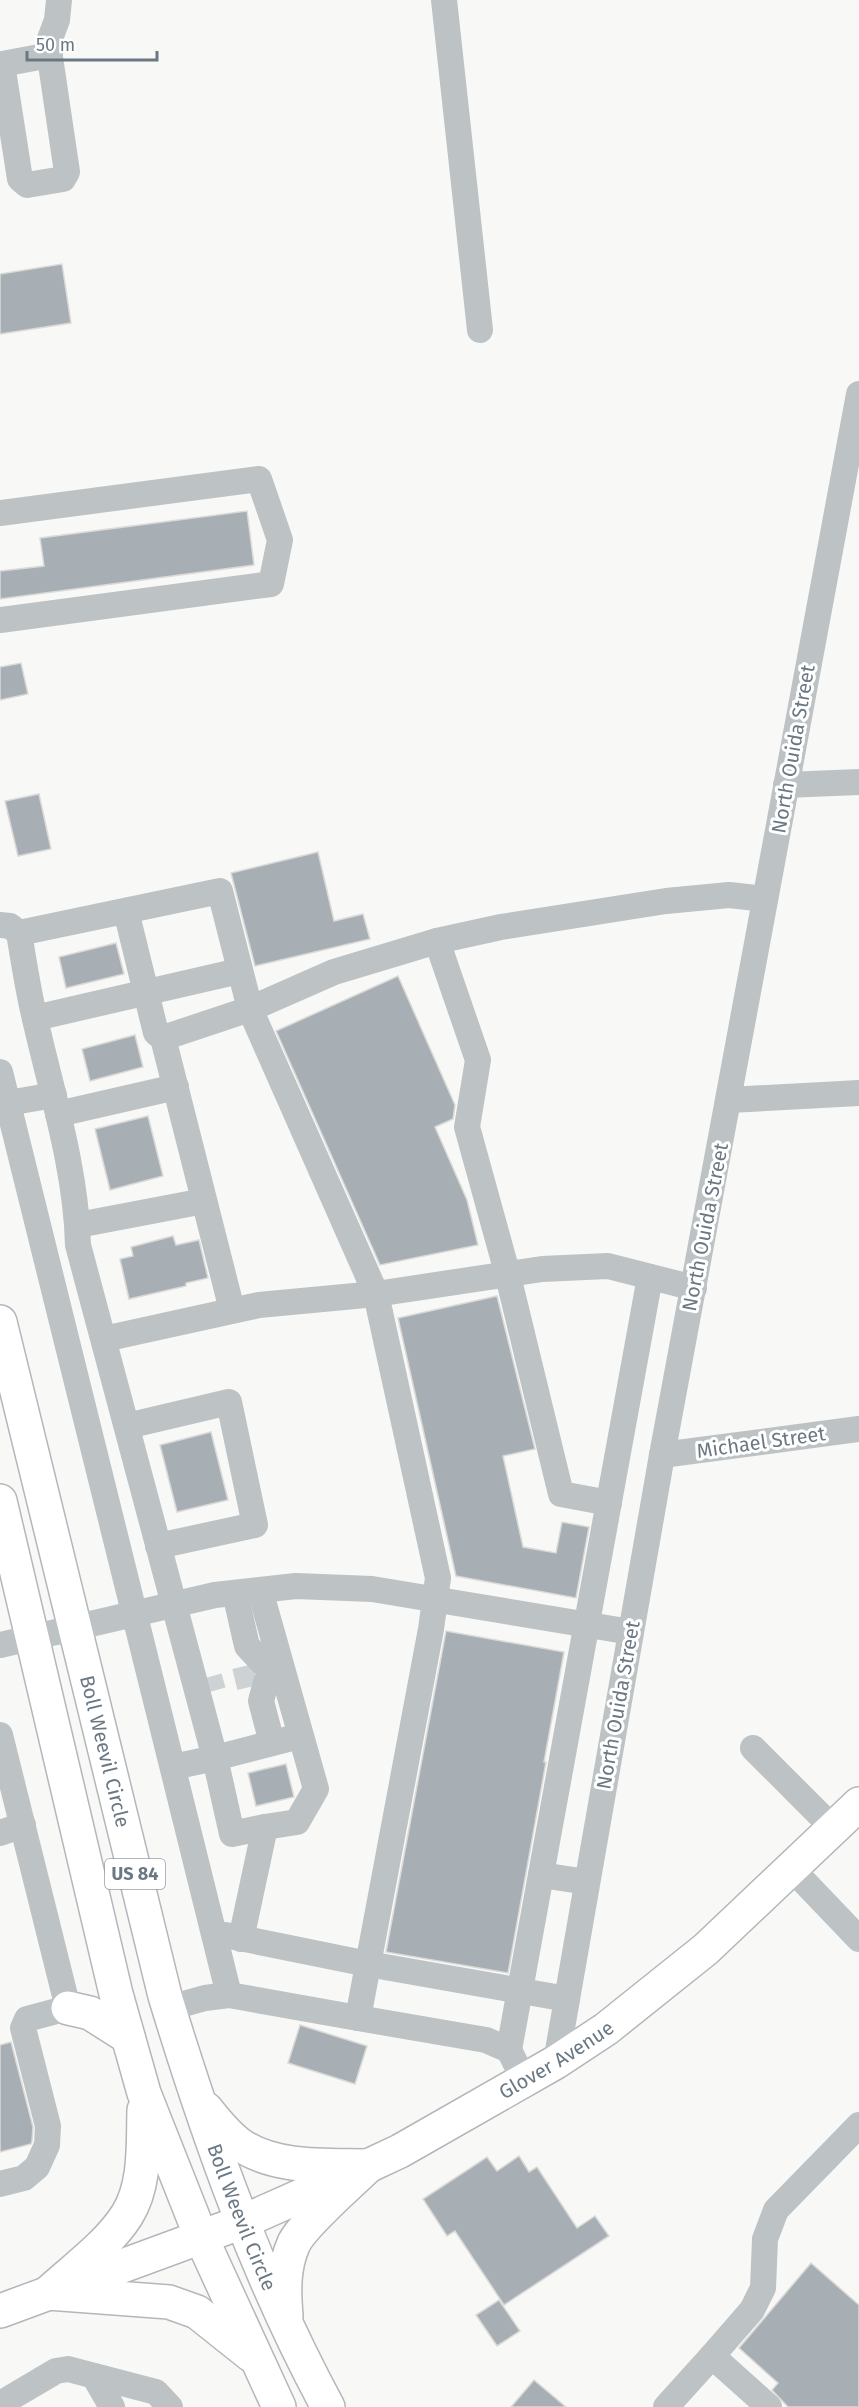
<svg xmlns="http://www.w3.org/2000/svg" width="859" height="2407" viewBox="0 0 859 2407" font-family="'Fira Sans',sans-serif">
  <rect width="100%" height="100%" fill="#f8f8f6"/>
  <g fill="#a8afb4" stroke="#dadad8" stroke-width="1.5">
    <path d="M62 264 71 323 0 334V274Z"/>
    <path d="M247 511 254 565 0 599V571L44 566 40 538Z"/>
    <path d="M21 663 28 694 0 700V667Z"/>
    <path d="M39 794 51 849 18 856 5 801Z"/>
    <path d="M318 852 334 921 363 914 370 939 255 966 231 873Z"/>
    <path d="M116 943 124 974 66 988 59 957Z"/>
    <path d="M398 976 455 1105 453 1119 435 1127 467 1200 478 1245 380 1265 276 1031Z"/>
    <path d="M135 1035 143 1067 90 1081 82 1049Z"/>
    <path d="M148 1116 163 1176 110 1190 95 1129Z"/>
    <path d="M173 1236 176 1245 199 1240 208 1278 186 1283V1286L129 1299 120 1259 133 1256 131 1247Z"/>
    <path d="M497 1296 535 1449 503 1456 523 1547 556 1553 562 1522 589 1527 576 1598 456 1576 398 1318Z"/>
    <path d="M211 1432 228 1500 177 1512 160 1445Z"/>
    <path d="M446 1631 564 1652 544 1762H546L508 1973 386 1952Z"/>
    <path d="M286 1764 294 1797 256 1806 248 1773Z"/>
    <path d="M300 2025 367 2046 355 2084 288 2063Z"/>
    <path d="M11 2042 33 2127 32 2141 31 2144 0 2152V2045Z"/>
    <path d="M519 2156 529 2172 537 2167 577 2228 595 2216 609 2236 504 2305 455 2231 447 2236 423 2199 487 2157 497 2171Z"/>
    <path d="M811 2263 859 2305V2407H788L772 2390 778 2383 739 2348Z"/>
    <path d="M499 2300 520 2331 497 2346 476 2315Z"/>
    <path d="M534 2380 566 2407H511Z"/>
  </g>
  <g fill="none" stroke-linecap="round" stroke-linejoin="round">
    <g stroke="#cdd2d4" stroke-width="26" stroke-dasharray="26 13" stroke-linecap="butt">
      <path d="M245 1666 250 1687"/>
      <path d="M209 1677 213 1691"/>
    </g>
    <g stroke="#b1b6ba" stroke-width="36">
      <g id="major">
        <path id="s1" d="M0 2311 242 2222 368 2166 400 2151 556 2062 606 2029 706 1949 859 1804"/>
      </g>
    </g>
    <g stroke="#b3b7ba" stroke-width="36">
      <g id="highway">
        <path id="s2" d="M0 1322 165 1996C208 2137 257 2276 328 2407"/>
        <path d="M0 1501 116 1994 144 2093 201 2237 279 2407"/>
        <path d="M68 2008 90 2013 128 2037"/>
        <path d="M206 2109C217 2122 227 2136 242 2146 278 2169 327 2165 368 2166"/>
        <path d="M48 2293C74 2269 108 2245 127 2215 146 2185 143 2144 144 2110"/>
        <path d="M48 2293 169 2302 197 2312 251 2355"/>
        <path d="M286 2316C284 2291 283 2267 294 2243 304 2223 350 2184 368 2166"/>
      </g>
    </g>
    <g stroke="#bdc2c5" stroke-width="26">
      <path d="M444 0 480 330"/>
      <path d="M0 64H2L20 179 27 185 63 179 67 172 48 44 57 20 59 0"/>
      <path d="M2 64 50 55"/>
      <path d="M0 513 259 479 280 540 271 584 0 620"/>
      <path d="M786 785 859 782"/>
      <path d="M126 911 156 1033 163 1038 250 1009 334 972 437 941 501 927 666 901 729 895 765 899"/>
      <path d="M0 925 10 926 19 933C24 962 28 991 35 1019 52 1094 76 1168 78 1245L215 1758 173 1767"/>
      <path d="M19 933 220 891 250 1009 376 1294 438 1578 431 1629 358 2018 486 2040 509 2050 524 2080"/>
      <path d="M437 941 478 1060 467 1127 507 1272 561 1494 609 1503"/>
      <path d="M35 1018 239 971"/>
      <path d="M163 1038 232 1310"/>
      <path d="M0 1072 229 1995"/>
      <path d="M729 1100 859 1093"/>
      <path d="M8 1103 54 1095"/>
      <path d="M58 1114 176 1087"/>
      <path d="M78 1225 204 1201"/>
      <path d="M104 1339 259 1305 376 1294 542 1269 608 1266 694 1288"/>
      <path d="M127 1426 229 1402 255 1525 158 1546"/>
      <path d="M662 1455 859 1429"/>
      <path d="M235 1593 247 1646 262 1662"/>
      <path d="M0 1645 215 1595 296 1586 372 1589 631 1632"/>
      <path d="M266 1682 261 1701 272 1743"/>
      <path d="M0 1735 68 2008 27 2019 23 2028 48 2126 47 2145 37 2167 24 2178 0 2184"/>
      <path d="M753 1748 834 1829"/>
      <path d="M265 1827 232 1834 215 1758 300 1736"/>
      <path d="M0 1833 23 1825"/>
      <path d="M792 1869 859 1939"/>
      <path d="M541 1875 587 1882"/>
      <path d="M225 1935 368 1964 567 1999"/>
      <path d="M241 1939 265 1827 297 1822 316 1789 260 1590"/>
      <path d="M169 2008 205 1998 229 1995 358 2018"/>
      <path d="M509 2050 650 1277"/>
      <path d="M556 2062 662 1455 859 394"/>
      <path d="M712 2356 752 2310 763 2288 765 2239 776 2210 859 2125"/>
      <path d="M94 2376 112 2407"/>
      <path d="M0 2404 56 2371 68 2369 156 2392 170 2407"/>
      <path d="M666 2407 712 2356 769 2407"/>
    </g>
    <use href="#major" stroke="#fff" stroke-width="33"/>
    <use href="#highway" stroke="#fff" stroke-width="33"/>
  </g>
  <g text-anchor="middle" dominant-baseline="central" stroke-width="6" stroke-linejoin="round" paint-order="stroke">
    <rect fill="#fff" stroke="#97a0a9" stroke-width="1.5" x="105" y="1859" width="60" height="30" rx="4.5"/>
    <g font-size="18" font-weight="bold" fill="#6a7884">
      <text x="135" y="1874">US 84</text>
    </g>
    <g font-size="20" fill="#6a7884" stroke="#fff">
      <text transform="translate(793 749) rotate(-80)">North Ouida Street</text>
      <text transform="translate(705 1227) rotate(-79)">North Ouida Street</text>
      <text transform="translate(761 1442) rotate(-8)">Michael Street</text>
      <text transform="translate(618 1705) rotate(-80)">North Ouida Street</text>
      <text stroke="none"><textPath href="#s2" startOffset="442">Boll Weevil Circle</textPath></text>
      <text stroke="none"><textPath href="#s1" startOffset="612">Glover Avenue</textPath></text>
      <text stroke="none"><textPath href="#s2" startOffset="928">Boll Weevil Circle</textPath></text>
    </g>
  </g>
  <path d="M27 51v9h130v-9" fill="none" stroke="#6a7884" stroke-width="3"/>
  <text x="36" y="51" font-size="18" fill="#6a7884" stroke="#ffffff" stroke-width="4.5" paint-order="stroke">50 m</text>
</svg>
